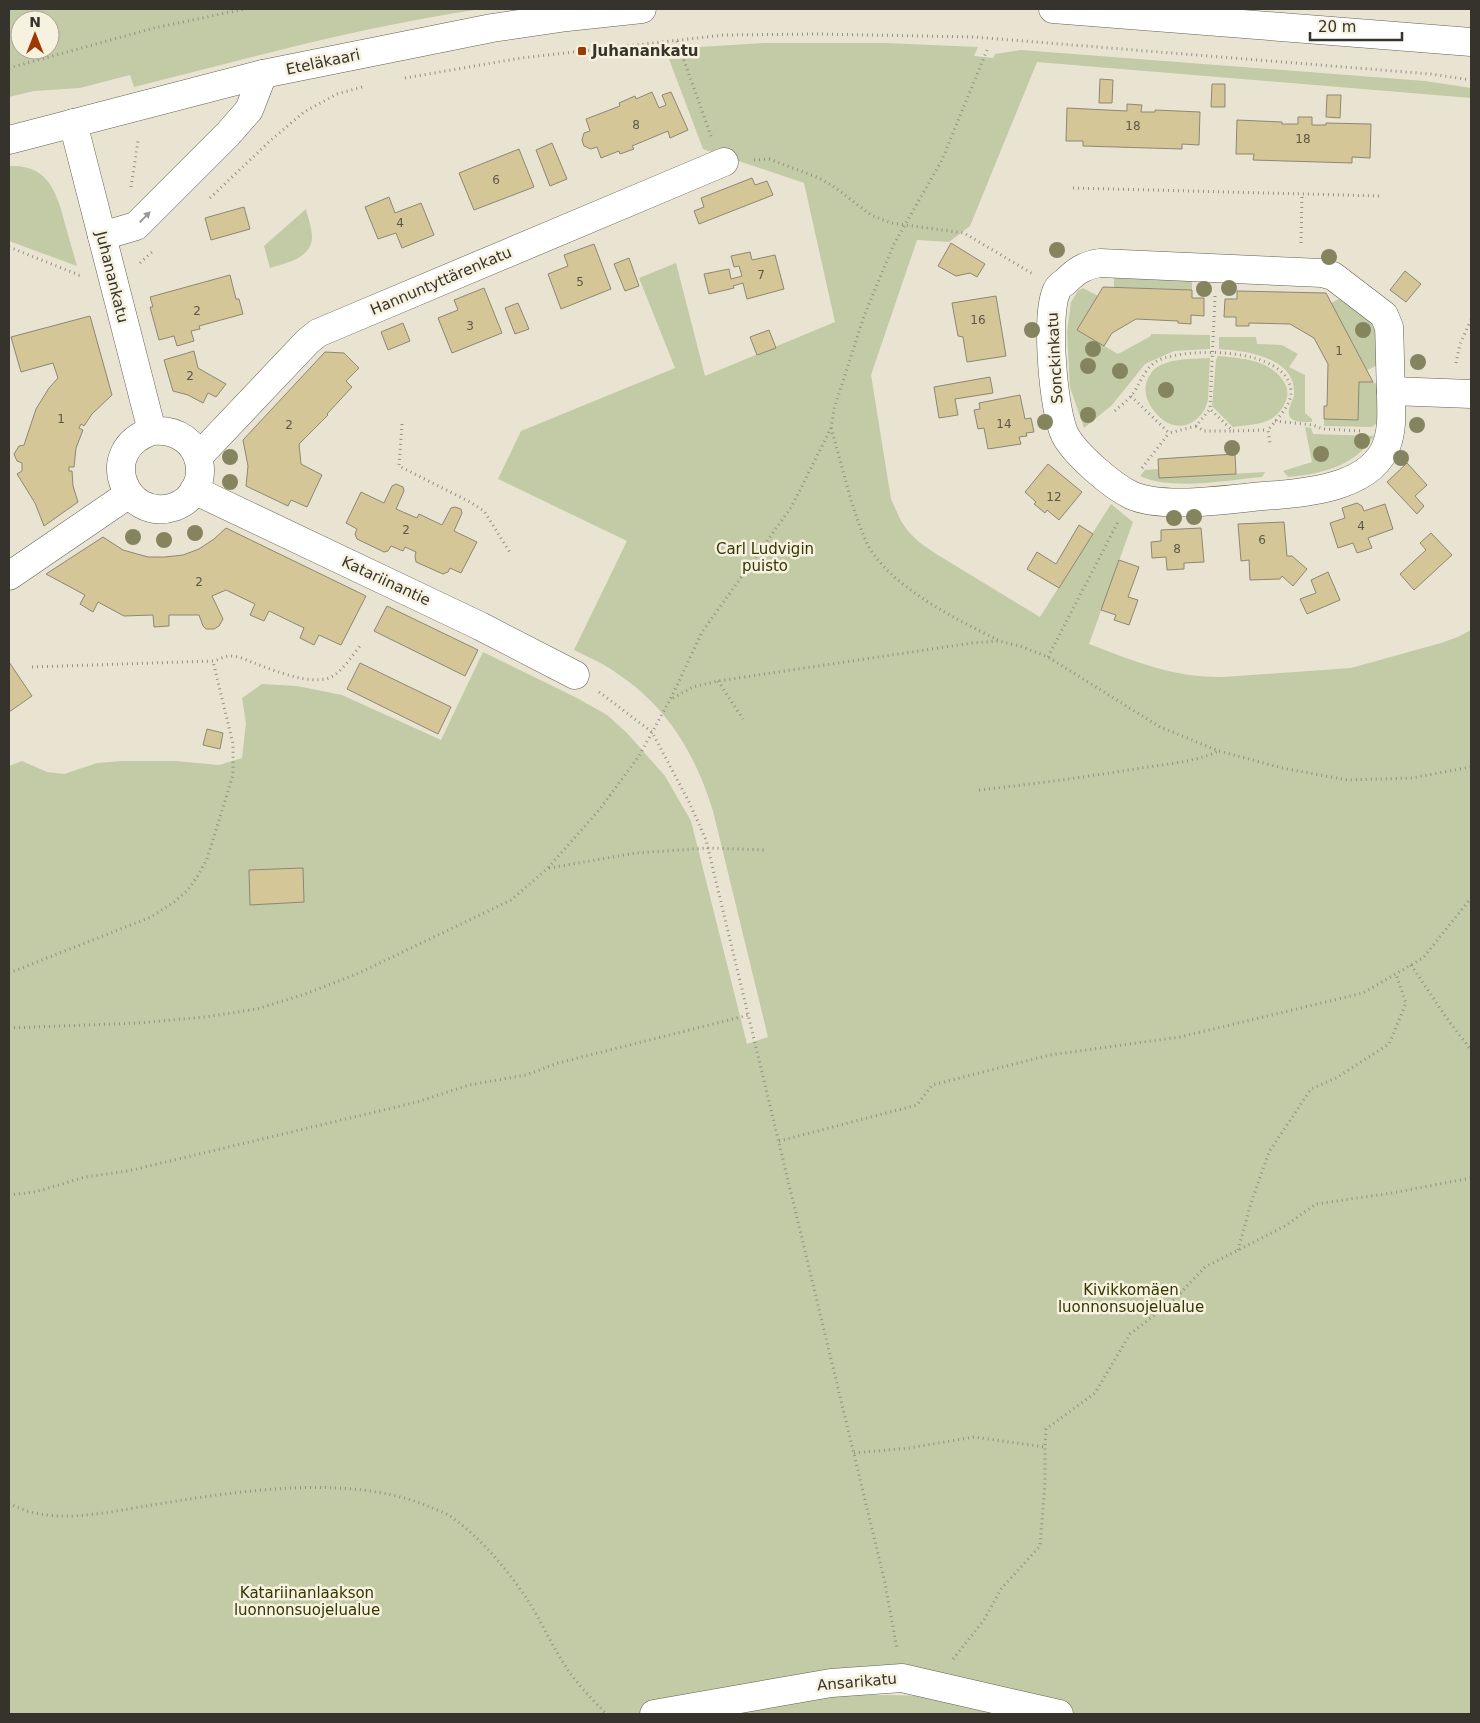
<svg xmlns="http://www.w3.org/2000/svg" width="1480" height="1723" viewBox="0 0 1480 1723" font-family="'DejaVu Sans',sans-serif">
  <rect width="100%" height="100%" fill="#e9e4d2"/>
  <g fill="#c2caa6" fill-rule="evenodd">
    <path d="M9 9H481C364 26 249 58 134 87L130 75 80 88 34 91 9 97ZM20 20H50V50H20Z"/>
    <path d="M766 43H885L978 47 974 56 993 58 995 54 1021 50 1425 81 1471 88V98L1037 62 970 226 949 242 917 240 871 375 891 499 901 521 908 531 919 542 933 552 1040 617 1111 504 1133 522 1089 644C1134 661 1174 678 1223 677L1351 668 1441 643 1458 637 1471 630V1714H1078L931 1684 824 1694 940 1696 1027 1714H9V766L22 761 47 772 64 774 97 763 122 761H175L219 765 242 758 246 723 242 698 262 684 297 686 342 695 441 740 483 652 577 698 607 715 627 733 665 776 691 821 747 1044 768 1037 713 811C695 753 667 706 615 672 603 663 588 657 574 650L627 541 498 479 521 431 675 368 639 278 676 263 705 376 835 322 804 183 703 149 669 59 689 58V51L699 47Z"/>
    <path d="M9 166C48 164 57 192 65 224 69 238 73 252 77 266L9 241Z"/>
    <path d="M306 209C308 218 312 228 312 237 312 258 286 263 270 268L264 246Z"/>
    <path d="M1114 275 1192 278V290L1114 287Z"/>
    <path d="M1083 288 1098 296 1077 330 1118 354 1151 336V334L1210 335V349L1174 351 1145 364 1112 405 1084 428 1070 387 1067 332 1071 302 1078 291Z"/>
    <path d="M1341 298 1371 322 1378 334 1380 364 1367 370 1331 303Z"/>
    <path d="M1219 337H1256L1257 344 1282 345 1298 354 1289 367 1305 375V413L1312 419V422C1306 422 1294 423 1290 417 1286 411 1293 401 1294 395 1297 357 1246 351 1219 349Z"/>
    <path d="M1218 356C1242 358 1271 360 1284 382 1287 387 1288 391 1287 397 1285 406 1279 414 1271 419 1261 425 1245 425 1233 427L1212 406 1216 360Z"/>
    <path d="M1210 358 1208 399C1205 417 1187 432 1168 423 1152 414 1138 392 1150 375 1152 371 1156 367 1161 365 1175 358 1195 359 1210 358Z"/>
    <path d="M1359 382H1373L1379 385 1378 422 1372 427 1324 426V419H1358Z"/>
    <path d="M1305 427 1311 428 1313 434 1374 436C1355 466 1322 474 1288 477L1283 471 1312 462Z"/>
    <path d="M1159 469 1160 478 1265 472 1262 477C1227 480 1172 491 1140 476L1145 470Z"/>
  </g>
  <g fill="#d4c697" stroke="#8c8776">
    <path d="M1100 79 1113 80 1112 103H1099Z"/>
    <path d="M1212 84H1225V107H1211Z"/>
    <path d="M652 92 659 108 666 105 662 95 671 92 688 130 670 138 668 131 632 146 634 149 620 154 619 151 601 158 597 147 591 149 584 146 582 140 584 133 590 131 586 119 620 106 619 103 635 96 636 99Z"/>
    <path d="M1327 95H1341L1340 118 1326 117Z"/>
    <path d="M1127 104 1142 105 1141 112H1155V110L1200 112 1199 145 1182 144V149L1083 146V141H1066L1067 108 1127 111Z"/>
    <path d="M1298 117H1312V125H1326V123L1371 124 1370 158 1352 157V163L1253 160 1254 154H1236L1237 120 1282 122V124H1298Z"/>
    <path d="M552 143 567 179 550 186 536 150Z"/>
    <path d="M519 149 534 187 474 210 459 173Z"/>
    <path d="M752 178 755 185 767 181 773 195 699 224 694 211 704 207 701 198Z"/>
    <path d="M389 197 395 213 421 203 434 235 402 248 396 233 378 239 365 207Z"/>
    <path d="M244 207 250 229 211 240 205 218Z"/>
    <path d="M951 243 985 264 977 277 970 273 956 276 938 266Z"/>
    <path d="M594 244 611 289 561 309 548 274 568 266 564 255Z"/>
    <path d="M750 252 752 260 775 255 784 289 747 299 743 283 733 286 734 288 709 294 704 274 729 269 731 279 742 276 739 266 734 267 731 256Z"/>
    <path d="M629 258 639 286 625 291 614 264Z"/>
    <path d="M1405 271 1421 284 1406 302 1390 290Z"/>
    <path d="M230 275 236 299H239L243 314 199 326 200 329 191 331 194 341 177 346 174 336 159 340 150 307H153L150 297Z"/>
    <path d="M1103 287 1192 290V298H1204V316L1191 315V324L1178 323V321L1136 319 1112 333 1104 346 1077 330Z"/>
    <path d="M484 288 502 333 452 353 438 318 458 310 454 300Z"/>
    <path d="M1237 291 1326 293 1373 382H1359L1358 420 1324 419V406H1327L1328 364 1314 338 1290 324 1249 323V326H1236V317H1224L1225 299H1237Z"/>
    <path d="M996 296 1006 356 967 362 963 337 958 336 952 303Z"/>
    <path d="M518 303 529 329 515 334 505 308Z"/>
    <path d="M90 316 112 395 92 414 84 426 81 424 79 428 83 430 76 448 74 467H69V471H72L73 486 78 502 44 526 35 503 17 474 22 471V463L17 461 14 454 19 446 24 445 36 409 49 388 58 378 53 363 21 372 11 337Z"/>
    <path d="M403 323 410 341 388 350 381 332Z"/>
    <path d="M769 330 776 348 757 355 750 337Z"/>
    <path d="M194 351 198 368 226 384 216 397 208 393 203 403 188 395 173 391 164 360Z"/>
    <path d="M325 352 344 353 359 368 346 381 352 387 327 414 328 415 299 444 301 464 322 475 307 507 291 500 288 506 246 486 248 466 243 440Z"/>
    <path d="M990 377 993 393 955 399 958 415 939 418 934 387Z"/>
    <path d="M1020 395 1025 419 1031 418 1034 432 1026 433 1027 436 1019 437 1021 444 988 449 984 428 978 429 974 410 980 409 979 403Z"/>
    <path d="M1235 454 1236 474 1159 478 1158 459Z"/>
    <path d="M1407 463 1427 485 1415 496 1424 506 1417 514 1387 482Z"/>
    <path d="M1048 464 1082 492 1059 520 1047 510 1045 513 1034 504 1036 502 1025 492Z"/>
    <path d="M396 484 403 487 404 491 396 509 417 518 419 514 442 525 451 508 455 507 461 509 462 513 454 531 477 542 461 573 450 568 448 572 443 574 416 562 415 556 416 552 405 547 403 551 391 546 388 551 384 552 357 539 355 534 357 529 346 523 361 492 384 503 392 486Z"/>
    <path d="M1357 503 1362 506 1364 511 1385 504 1393 529 1368 538 1372 548 1357 553 1353 543 1338 548 1330 523 1345 518 1342 508Z"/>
    <path d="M1284 522 1287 556H1292L1307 569 1293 586 1282 576 1280 579 1250 580 1249 560 1241 561 1238 524Z"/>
    <path d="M1079 525 1093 534 1059 588 1027 569 1037 552 1056 564Z"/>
    <path d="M226 528 366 596 341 645 319 635 314 645 300 638 304 628 269 611 264 621 250 615 255 604 226 590 212 596 223 619 219 626 214 629H206L203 626 199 615H169V626L154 627 153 615 124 616 98 602 93 612 80 604 85 595 46 574 103 537 123 550 148 557H165L183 555 199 549 214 539Z"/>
    <path d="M1201 528 1204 562 1184 563V569L1167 570 1166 557 1152 558 1151 542 1161 541V530Z"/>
    <path d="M1431 533 1452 555 1414 590 1400 574 1426 550 1420 543Z"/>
    <path d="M1119 560 1139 567 1128 597 1138 600 1129 625 1114 620 1116 615 1101 610Z"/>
    <path d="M1328 572 1340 600 1307 614 1300 599 1316 593 1311 580Z"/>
    <path d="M387 606 478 650 465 676 374 631Z"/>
    <path d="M9 662 32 696 9 712Z"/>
    <path d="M360 663 451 707 438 734 347 689Z"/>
    <path d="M207 729 223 733 220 749 203 745Z"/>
    <path d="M303 868 304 902 250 905 249 870Z"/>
  </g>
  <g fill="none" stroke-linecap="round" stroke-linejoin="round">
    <g stroke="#635f4f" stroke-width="29">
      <g id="minor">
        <path d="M73 123 152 431C95 450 125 523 174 507 216 492 206 426 152 431"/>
        <path d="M102 236 136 226 228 134 249 110 263 74"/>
        <path d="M1100 263 1322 273 1333 276 1384 315 1389 327C1390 348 1390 370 1391 391 1391 409 1393 427 1387 444 1373 485 1314 492 1277 495 1239 497 1166 511 1131 495 1112 486 1075 454 1065 435 1053 411 1045 313 1057 290 1058 287 1062 284 1065 282 1076 271 1085 265 1100 263Z"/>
        <path d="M1391 391 1471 394"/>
        <path d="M198 457 308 341 318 333 724 162"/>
        <path d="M194 490 480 626 575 675"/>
        <path d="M9 576 129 494"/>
        <path d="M654 1714 831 1683 902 1678 1059 1714"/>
      </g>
    </g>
    <g stroke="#635f4f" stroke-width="29">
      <g id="major">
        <path d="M1053 9 1471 42"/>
        <path d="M9 140 263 74 492 28 567 17 642 9"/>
      </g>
    </g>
    <g stroke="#939083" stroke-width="3" stroke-dasharray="1 4" stroke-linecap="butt">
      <path d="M677 41 711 136"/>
      <path d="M9 68 154 28 245 9"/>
      <path d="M405 78 521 58 724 35 817 34 974 37 1431 74 1471 80"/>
      <path d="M754 160 769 159 819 178 833 186 871 215 891 223 964 233 1033 274"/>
      <path d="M131 187 138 141"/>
      <path d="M1073 188 1382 196"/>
      <path d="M210 198 271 140 304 112 337 94 362 87"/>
      <path d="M1301 243 1302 194"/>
      <path d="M9 247 79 275 83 274"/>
      <path d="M140 263 152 252"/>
      <path d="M1215 296 1210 409 1233 431 1268 430"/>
      <path d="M1456 363 1460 344 1471 320"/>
      <path d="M1131 396 1169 433 1196 426 1210 409"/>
      <path d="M1115 411C1120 406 1127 401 1131 396 1141 384 1144 367 1159 360 1188 347 1288 347 1291 391 1292 405 1276 420 1268 430L1270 443"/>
      <path d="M1275 421 1313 425 1323 429 1362 431"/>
      <path d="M402 424 399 466 470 502 484 511 511 554"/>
      <path d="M1196 426 1204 431H1233"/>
      <path d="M831 428C842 464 851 508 866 541 885 584 957 620 998 640"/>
      <path d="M1142 468 1169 433"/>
      <path d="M1048 657 1119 520"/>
      <path d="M32 667 213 661C218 660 223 657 228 656 237 655 246 660 254 663 273 670 308 685 329 678 342 673 352 655 361 645"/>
      <path d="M718 681 743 719"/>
      <path d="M599 692 652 732 689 802 706 840 885 1583 897 1649"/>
      <path d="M673 698 693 687 718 681 972 643 998 641 1020 646 1048 657 1160 727 1219 751 1282 768 1347 780 1411 778 1471 767"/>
      <path d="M979 790C1033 784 1087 777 1141 768 1167 764 1195 762 1219 751"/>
      <path d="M549 868 636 853 708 848 766 850"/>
      <path d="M1411 965 1448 1020 1471 1050"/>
      <path d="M9 973 151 917 174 902 187 891 197 877 207 859 233 775V744L213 661"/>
      <path d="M9 1028 138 1023 205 1017 257 1009 305 994 359 973 511 900 547 869 599 810 639 756 671 698 702 632 792 506 831 428 834 409 864 316 894 244 942 160 987 50"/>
      <path d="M779 1141 917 1105 932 1085 1050 1055 1180 1037 1363 993 1423 958 1471 898"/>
      <path d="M9 1195 35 1192 85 1177 128 1171 417 1102 469 1085 526 1075 558 1063 749 1015"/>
      <path d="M1238 1250 1251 1203 1269 1152 1311 1089 1336 1078 1389 1044 1406 1003 1396 974"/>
      <path d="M854 1453 909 1448 974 1437 1045 1447 1046 1429 1095 1393 1130 1334 1174 1300 1205 1267 1285 1226 1316 1204 1392 1193 1471 1178"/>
      <path d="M9 1503C47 1526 104 1513 146 1506 232 1492 348 1472 430 1507 436 1510 444 1512 450 1516 480 1537 507 1569 527 1599 543 1624 555 1653 573 1677 583 1690 595 1702 606 1714"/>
      <path d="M953 1659 984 1620 1001 1589 1040 1546 1045 1482V1447"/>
    </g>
    <use href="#minor" stroke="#fff" stroke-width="28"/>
    <use href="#major" stroke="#fff" stroke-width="28"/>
  </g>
  <g fill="#84855f">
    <circle cx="1057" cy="250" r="8"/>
    <circle cx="1329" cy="257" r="8"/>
    <circle cx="1229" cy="288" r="8"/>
    <circle cx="1204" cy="289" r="8"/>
    <circle cx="1032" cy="330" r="8"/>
    <circle cx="1363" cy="330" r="8"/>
    <circle cx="1093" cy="349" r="8"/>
    <circle cx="1418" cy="362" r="8"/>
    <circle cx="1088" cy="366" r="8"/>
    <circle cx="1120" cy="371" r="8"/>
    <circle cx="1166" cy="390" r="8"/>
    <circle cx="1088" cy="415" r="8"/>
    <circle cx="1045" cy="422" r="8"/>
    <circle cx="1417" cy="425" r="8"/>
    <circle cx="1362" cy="441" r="8"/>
    <circle cx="1232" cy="448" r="8"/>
    <circle cx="1321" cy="454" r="8"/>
    <circle cx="230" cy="457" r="8"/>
    <circle cx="1401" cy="458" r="8"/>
    <circle cx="230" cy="482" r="8"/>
    <circle cx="1194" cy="517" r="8"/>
    <circle cx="1174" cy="518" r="8"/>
    <circle cx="195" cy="533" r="8"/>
    <circle cx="133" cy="537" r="8"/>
    <circle cx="164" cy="540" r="8"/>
  </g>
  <defs><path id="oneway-solid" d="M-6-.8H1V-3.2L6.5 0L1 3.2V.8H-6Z" transform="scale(1.25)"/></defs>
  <use fill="#9a9996" href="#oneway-solid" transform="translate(145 217) rotate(-45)"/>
  <rect fill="#9c3802" stroke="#f7f1df" stroke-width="2" x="577" y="46" width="10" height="10" rx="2.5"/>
  <g text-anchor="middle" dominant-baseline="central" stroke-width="5" stroke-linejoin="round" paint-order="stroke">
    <g font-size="12" fill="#5d5847">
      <text x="636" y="125">8</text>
      <text x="1133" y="126">18</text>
      <text x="1303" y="139">18</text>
      <text x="496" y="180">6</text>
      <text x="400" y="223">4</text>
      <text x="761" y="275">7</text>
      <text x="580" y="282">5</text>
      <text x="197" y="311">2</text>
      <text x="978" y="320">16</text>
      <text x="470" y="326">3</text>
      <text x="1339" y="351">1</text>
      <text x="190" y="376">2</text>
      <text x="61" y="419">1</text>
      <text x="1004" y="424">14</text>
      <text x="289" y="425">2</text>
      <text x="1054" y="497">12</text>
      <text x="1361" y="526">4</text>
      <text x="406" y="530">2</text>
      <text x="1262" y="540">6</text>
      <text x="1177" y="549">8</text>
      <text x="199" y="582">2</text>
    </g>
    <g font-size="15" font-weight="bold" fill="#35332c" stroke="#f7f1df" text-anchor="start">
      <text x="592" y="51">Juhanankatu</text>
    </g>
    <g font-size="15" fill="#35332c" stroke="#f7f1df">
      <text transform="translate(323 62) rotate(-12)">Eteläkaari</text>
      <text transform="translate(112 277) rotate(76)">Juhanankatu</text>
      <text transform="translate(441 281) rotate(-23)">Hannuntyttärenkatu</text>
      <text transform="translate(1055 358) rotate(-93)">Sonckinkatu</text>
      <text transform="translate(386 581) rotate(25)">Katariinantie</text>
      <text transform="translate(857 1682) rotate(-5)">Ansarikatu</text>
    </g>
    <g font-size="15" fill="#313801" stroke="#f7f1df">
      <text x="765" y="549">Carl Ludvigin<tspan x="765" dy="17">puisto</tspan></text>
      <text x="1131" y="1290">Kivikkomäen<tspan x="1131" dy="17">luonnonsuojelualue</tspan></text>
      <text x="307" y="1593">Katariinanlaakson<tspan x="307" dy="17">luonnonsuojelualue</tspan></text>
    </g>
  </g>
  <rect width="1480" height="1723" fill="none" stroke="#35332c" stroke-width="20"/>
  <g transform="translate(35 35)"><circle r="24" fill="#f7f1df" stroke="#a9a597"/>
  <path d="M0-4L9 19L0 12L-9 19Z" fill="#9c3802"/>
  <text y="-8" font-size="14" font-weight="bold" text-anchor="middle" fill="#35332c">N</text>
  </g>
  <path d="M1310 32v8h92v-8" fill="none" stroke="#35332c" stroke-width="2.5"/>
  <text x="1318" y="32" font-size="15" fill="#35332c" stroke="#f7f1df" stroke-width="4" paint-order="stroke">20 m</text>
</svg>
